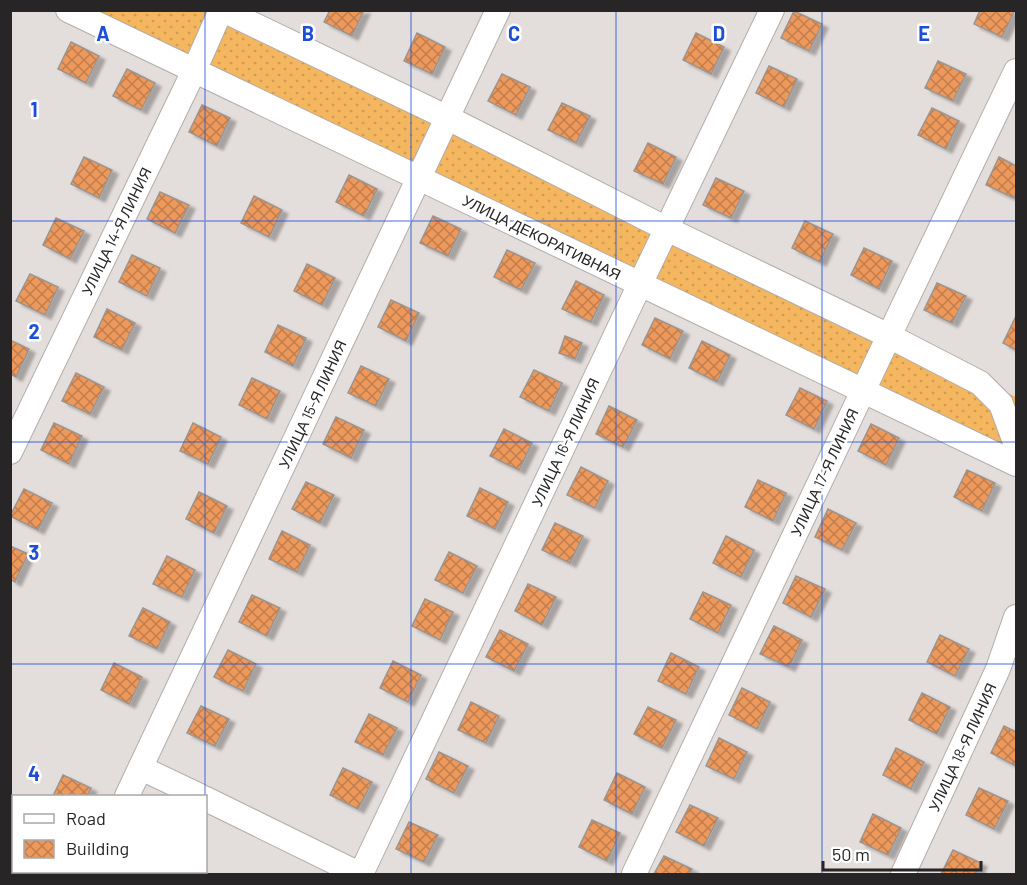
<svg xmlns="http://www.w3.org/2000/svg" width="1027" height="885" viewBox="0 0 1027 885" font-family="Barlow,sans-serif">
  <defs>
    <pattern id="grass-dots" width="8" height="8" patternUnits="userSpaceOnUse" patternTransform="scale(1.5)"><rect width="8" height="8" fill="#f4b65e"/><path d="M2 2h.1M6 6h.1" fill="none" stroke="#d19c52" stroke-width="1.8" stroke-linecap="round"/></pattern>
    <pattern id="building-cross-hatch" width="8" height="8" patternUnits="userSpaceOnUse" patternTransform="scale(1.5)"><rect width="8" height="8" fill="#ee995c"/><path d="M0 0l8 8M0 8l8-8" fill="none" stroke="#c17d4c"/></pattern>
    <filter id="shadow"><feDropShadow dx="6" dy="4" stdDeviation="1.5" flood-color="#0004"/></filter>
  </defs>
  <rect width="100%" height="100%" fill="#e3dddb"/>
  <path fill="url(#grass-dots)" d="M54 11H205L1016 397V411L999 465Z"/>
  <g fill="url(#building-cross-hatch)" stroke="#999592" stroke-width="1.5" filter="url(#shadow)">
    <path d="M330 10H364L352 36 324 22Z"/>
    <path d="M980 10H1015L1002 37 974 24Z"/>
    <path d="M794 11 822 24 809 51 781 38Z"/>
    <path d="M417 33 445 47 432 74 404 61Z"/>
    <path d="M696 33 724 47 711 74 683 60Z"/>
    <path d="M71 42 99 56 86 83 58 69Z"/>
    <path d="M938 61 966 74 953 101 925 88Z"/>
    <path d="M769 66 797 79 784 107 756 93Z"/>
    <path d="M127 69 155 83 141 110 113 96Z"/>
    <path d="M502 74 530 87 516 115 488 101Z"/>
    <path d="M562 103 590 116 576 143 548 130Z"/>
    <path d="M202 105 230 118 217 146 189 132Z"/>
    <path d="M932 108 959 121 946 149 918 135Z"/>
    <path d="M648 143 676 157 663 184 634 171Z"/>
    <path d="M84 157 112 170 99 198 71 184Z"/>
    <path d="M999 157 1016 166V193L1014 198 986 185Z"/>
    <path d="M349 175 377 189 364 216 336 202Z"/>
    <path d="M716 178 744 191 731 218 703 205Z"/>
    <path d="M160 192 189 205 175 233 147 219Z"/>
    <path d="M254 196 282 210 269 237 241 223Z"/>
    <path d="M433 216 461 229 448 256 420 243Z"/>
    <path d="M56 218 84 231 70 259 43 245Z"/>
    <path d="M805 221 833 234 820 262 792 248Z"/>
    <path d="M864 248 892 261 879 289 851 275Z"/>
    <path d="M507 250 535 263 521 290 494 277Z"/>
    <path d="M132 255 160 268 147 296 119 282Z"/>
    <path d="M307 264 335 278 322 305 294 291Z"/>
    <path d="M30 274 58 287 45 315 16 301Z"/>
    <path d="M576 281 604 295 591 322 562 309Z"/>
    <path d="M937 283 966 296 952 323 924 310Z"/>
    <path d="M391 300 419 313 406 341 378 327Z"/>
    <path d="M107 309 135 323 122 350 94 337Z"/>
    <path d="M1016 316V350L1003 343Z"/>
    <path d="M655 318 683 331 670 359 642 345Z"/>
    <path d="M278 325 306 338 293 366 265 352Z"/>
    <path d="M565 336 582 343 575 359 559 353Z"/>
    <path d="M10 340 29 349 16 377 10 374Z"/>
    <path d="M702 341 730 355 717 382 689 368Z"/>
    <path d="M361 366 389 379 376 406 348 393Z"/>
    <path d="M534 370 562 383 549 411 520 397Z"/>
    <path d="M76 373 104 387 90 414 62 401Z"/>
    <path d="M252 378 280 391 267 419 239 405Z"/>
    <path d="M800 388 827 401 814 429 786 415Z"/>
    <path d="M609 406 637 420 623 447 596 434Z"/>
    <path d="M336 417 364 430 351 458 323 444Z"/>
    <path d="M54 423 82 436 69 464 41 450Z"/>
    <path d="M193 423 221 437 208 464 180 451Z"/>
    <path d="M871 424 899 438 886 465 858 451Z"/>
    <path d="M504 429 532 443 519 470 490 456Z"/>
    <path d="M581 467 608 481 595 508 567 495Z"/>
    <path d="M967 470 995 483 982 511 954 497Z"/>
    <path d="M758 480 786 493 773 521 745 507Z"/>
    <path d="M306 482 334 495 320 523 292 509Z"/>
    <path d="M480 488 508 502 495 529 467 516Z"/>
    <path d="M24 489 52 503 38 530 10 516Z"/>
    <path d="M199 492 227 506 214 533 186 519Z"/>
    <path d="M828 509 856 523 842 550 815 537Z"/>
    <path d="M555 523 583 536 570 563 542 550Z"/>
    <path d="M282 531 310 545 297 572 269 559Z"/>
    <path d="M726 536 754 550 741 577 713 563Z"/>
    <path d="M10 546 28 554 15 582 10 579Z"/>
    <path d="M449 552 477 566 463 593 435 580Z"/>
    <path d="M167 556 195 570 182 597 153 584Z"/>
    <path d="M796 576 825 589 811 617 783 603Z"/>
    <path d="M528 584 556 597 542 625 515 611Z"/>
    <path d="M703 592 731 605 718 633 690 619Z"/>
    <path d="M252 595 280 608 267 636 239 622Z"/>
    <path d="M425 599 453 612 440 640 412 626Z"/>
    <path d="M143 608 170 622 157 649 129 636Z"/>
    <path d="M774 626 802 640 789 667 760 654Z"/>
    <path d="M500 630 528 644 514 671 486 657Z"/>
    <path d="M940 635 969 649 955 676 927 662Z"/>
    <path d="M228 650 256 664 243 691 214 677Z"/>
    <path d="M671 653 699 667 686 694 658 681Z"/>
    <path d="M393 661 421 675 408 702 380 688Z"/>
    <path d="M114 663 142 677 129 704 101 690Z"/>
    <path d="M742 688 770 702 757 729 729 715Z"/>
    <path d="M922 693 950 707 937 734 909 720Z"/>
    <path d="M471 702 499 716 486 743 458 730Z"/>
    <path d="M201 706 229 719 215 746 187 733Z"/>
    <path d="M648 707 676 720 662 748 634 734Z"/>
    <path d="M369 714 397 728 383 755 355 742Z"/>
    <path d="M1004 726 1016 732V766L991 753Z"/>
    <path d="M719 738 747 752 734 779 706 766Z"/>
    <path d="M896 748 924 762 911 789 883 775Z"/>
    <path d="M439 752 468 766 454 793 426 779Z"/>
    <path d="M343 768 372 782 358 809 330 795Z"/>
    <path d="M617 773 645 787 632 814 604 800Z"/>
    <path d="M63 775 91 788 87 796H53Z"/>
    <path d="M979 788 1008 801 994 829 966 815Z"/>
    <path d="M690 805 718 818 704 846 676 832Z"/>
    <path d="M873 814 901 828 888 855 860 842Z"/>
    <path d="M592 820 620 833 607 861 579 847Z"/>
    <path d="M409 822 438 835 424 862 396 849Z"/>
    <path d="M953 850 981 863 976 874H941Z"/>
    <path d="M664 856 692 869 689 874H654Z"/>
    <path d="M16 872H51L49 874H15Z"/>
  </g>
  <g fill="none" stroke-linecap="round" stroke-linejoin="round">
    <g stroke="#b3adab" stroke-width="26">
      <g id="minor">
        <path d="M68 10 1016 464"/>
        <path d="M223 10 446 117 667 229 889 336 980 383 1001 404 1016 445"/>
        <path d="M10 452 194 71 221 10"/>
        <path d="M141 768 200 796"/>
        <path d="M127 796 498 10"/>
        <path d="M206 799 359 874"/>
        <path d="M89 874 90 872"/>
        <path d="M361 874 640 284 772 10"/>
        <path d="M634 874 889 336 1016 71"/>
        <path d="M903 874 998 669 1016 617"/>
      </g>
    </g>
    <use href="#minor" stroke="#fff" stroke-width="24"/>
  </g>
  <path fill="none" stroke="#1d4ed8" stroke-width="1.5" stroke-opacity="0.55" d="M205 10V796M411 10V874M616 10V874M822 10V874M10 221H1016M10 442H1016M10 664H1016M205 872V874"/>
  <g text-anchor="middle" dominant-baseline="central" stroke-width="5" stroke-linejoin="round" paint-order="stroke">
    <g font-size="15" fill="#272525" stroke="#fff">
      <text transform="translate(116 231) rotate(-64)">УЛИЦА 14-Я ЛИНИЯ</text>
      <text transform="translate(542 237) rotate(26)">УЛИЦА ДЕКОРАТИВНАЯ</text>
      <text transform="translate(312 404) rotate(-65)">УЛИЦА 15-Я ЛИНИЯ</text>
      <text transform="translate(565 442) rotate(-65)">УЛИЦА 16-Я ЛИНИЯ</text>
      <text transform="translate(824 472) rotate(-65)">УЛИЦА 17-Я ЛИНИЯ</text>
      <text transform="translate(962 747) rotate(-65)">УЛИЦА 18-Я ЛИНИЯ</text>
    </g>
  </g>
  <g font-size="20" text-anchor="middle" font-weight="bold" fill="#1d4ed8" stroke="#fff" stroke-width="5" stroke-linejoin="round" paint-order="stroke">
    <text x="103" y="41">A</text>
    <text x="308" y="41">B</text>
    <text x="514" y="41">C</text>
    <text x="719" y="41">D</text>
    <text x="924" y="41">E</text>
    <text x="34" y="117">1</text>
    <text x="34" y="339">2</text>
    <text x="34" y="560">3</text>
    <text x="34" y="781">4</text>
  </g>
  <rect width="1027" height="885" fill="none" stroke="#272525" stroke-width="24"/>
  <rect x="12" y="795" width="195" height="78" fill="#ffffff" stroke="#a9a8a8" stroke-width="1.5"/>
  <rect x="24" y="814" width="30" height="9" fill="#ffffff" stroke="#a9a8a8" stroke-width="1.5"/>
  <text x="66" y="825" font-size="18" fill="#272525">Road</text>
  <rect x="24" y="840" width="30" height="18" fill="url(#building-cross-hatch)" stroke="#a9a8a8" stroke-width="1.5"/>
  <text x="66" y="855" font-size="18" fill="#272525">Building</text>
  <path d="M823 861v9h158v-9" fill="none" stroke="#272525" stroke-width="3"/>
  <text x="832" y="861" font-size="18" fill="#272525" stroke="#ffffff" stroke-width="4.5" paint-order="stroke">50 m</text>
</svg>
